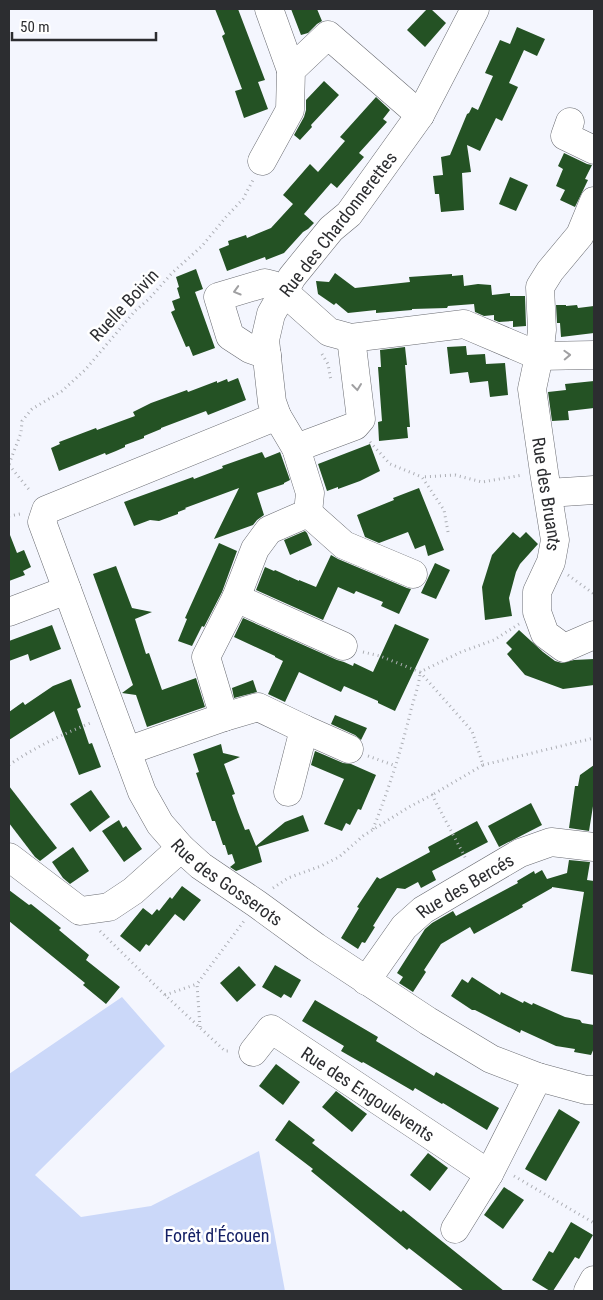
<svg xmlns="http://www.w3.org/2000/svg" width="603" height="1300" viewBox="0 0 603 1300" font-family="'Roboto Condensed',sans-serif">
  <rect width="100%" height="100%" fill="#f4f6fe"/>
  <path fill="#cbd8f9" d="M122 997 165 1046 35 1175 81 1217 151 1206 259 1151 285 1291H9V1074Z"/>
  <g fill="#245224">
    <path d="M215 9H238L265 80 258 82 268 109 244 118 235 91 242 89 222 36 225 34Z"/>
    <path d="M291 9H317L322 21 317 24 308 33 301 35Z"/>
    <path d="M427 9H431L446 23 425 47 407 30Z"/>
    <path d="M517 27 545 39 537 56 524 50 509 83 518 87 502 121 496 118 480 151 467 145 471 172 462 173 464 210 441 212 439 194H435L433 176 443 175 441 157 450 155 467 114 469 113 472 107 478 110 493 76 485 73 500 40 510 44Z"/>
    <path d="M324 81 339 95 311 125 312 127 300 140 294 135 304 117 306 110V100Z"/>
    <path d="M376 97 390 110 383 119 387 122 359 153 364 157 337 188 331 183 304 214 314 223 308 229 303 232 284 253 266 260 265 257 227 271 219 249 229 245 228 241 246 235 247 238 271 228 293 204 283 195 310 164 318 172 345 141 340 137Z"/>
    <path d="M564 153 587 164 592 165 585 179 588 180 575 207 560 200 565 190 556 186 563 169 558 166Z"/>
    <path d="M510 177 528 185 516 211 499 204Z"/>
    <path d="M196 269 203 289 195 292 215 348 193 356 189 346 186 347 171 312 175 310 172 301 180 298 177 288 179 287 176 277Z"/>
    <path d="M335 273 355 288 410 282 409 277 452 274V276L463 275 464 286 478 284 491 285 492 295 510 293V296H525L526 326 513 327V321L499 322 494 320V315L484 316 475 312 474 304 448 306 447 308 412 309V310L376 313V310L348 313 336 303 334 305 318 294 316 281 329 282Z"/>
    <path d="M556 305H566V306L577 305 578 308 594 306V333L561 337 560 323H557Z"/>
    <path d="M466 346 467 355 485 354 486 364 505 363 508 395 490 397 488 381 470 383 468 372 450 374 447 347Z"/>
    <path d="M405 347 407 365H405L410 427H407L408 438 379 441 378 422 382 421 378 367H381L380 350Z"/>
    <path d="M238 378 246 400 208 415 206 411 161 428V429L144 436V438L125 445V447L116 451 106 455 105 453 59 471 51 448 60 444 59 442 96 428 97 430 135 416 133 412 151 403 187 390 188 392 217 381V383L227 379 228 382Z"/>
    <path d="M594 381V408L568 411 569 420 552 421 548 392 566 390 565 384Z"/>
    <path d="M370 444 380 471 360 481 338 489V487L327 491 318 464Z"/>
    <path d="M262 452 265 458 280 452 290 480 284 483V484L257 493 264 515 257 520 253 525 214 539 239 488 185 508 186 509 178 512V514L159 521 150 520 134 526 124 502 193 477 194 479 223 468 222 466Z"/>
    <path d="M419 488 444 550 428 556 425 545 415 549 408 532 379 543 365 537 357 515 394 500 393 498Z"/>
    <path d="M305 531 307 533 312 545 290 555 284 540Z"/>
    <path d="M513 532 520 538 526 532 538 544 520 564 516 572 509 598 512 616 485 620 482 587 492 555Z"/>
    <path d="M10 535 17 553 24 550 31 567 23 571 25 575 9 581V536Z"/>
    <path d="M219 543 237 551 222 592 204 627 202 626 192 646 178 641 187 619 185 618Z"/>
    <path d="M331 555 338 559 407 588 411 589 399 614 381 606 383 602 356 591 354 594 338 587 323 620 256 590 265 567 274 571 275 570 299 581V580L316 587Z"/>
    <path d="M435 563 450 570 436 599 421 593Z"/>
    <path d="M116 566 132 608 152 612 135 619 146 654 149 653 162 690 196 678 205 707 147 727 136 695 122 693 133 685 93 574Z"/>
    <path d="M243 618 337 660 344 662 353 666 354 663 373 672 395 624 429 639 395 711 378 703V701L344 686 341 692 299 672 285 702 268 694 283 661 275 657V656L234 637Z"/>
    <path d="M52 625 61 649 30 661 28 654 9 661V641Z"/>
    <path d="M519 630 543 652 555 661 562 663 574 660 594 659V685L563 689 525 675 507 654 512 649 506 643Z"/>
    <path d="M71 679 81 707 77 709 89 744 92 743 101 767 79 775 54 711 9 740V712L23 702 25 705 53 686Z"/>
    <path d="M253 680 257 692 234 698 232 688Z"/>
    <path d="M335 715 367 728 361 740 355 735 331 724Z"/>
    <path d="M221 744 223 753 240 757 224 764 235 794 232 795 238 812 245 830 249 829 256 846 285 822 303 815 309 831 258 847 262 862 236 871 230 867 235 863 232 854 228 855 225 845H223L215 821H212L196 773 199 772 193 754Z"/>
    <path d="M315 751 343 763 351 764 376 775 361 810 358 809 350 825 346 823 342 831 324 824 344 779 311 765Z"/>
    <path d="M594 765V800L589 831 569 828 575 786H578L580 775Z"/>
    <path d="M9 786 57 848 40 861 35 857 9 823Z"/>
    <path d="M91 790 110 817 90 832 70 804Z"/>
    <path d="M531 803 542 825 499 847 488 826Z"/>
    <path d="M119 820 123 828 126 826 142 849 124 862 102 831Z"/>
    <path d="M477 821 488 842 432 871 436 880 421 888 418 882 405 889 397 888 373 926 375 927 365 943 362 942 358 949 341 938 359 908 357 907 377 877 380 879 430 852 428 847Z"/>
    <path d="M73 847 89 871 70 884 63 878 52 862Z"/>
    <path d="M569 860 590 862 587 880 594 881V975L571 971 584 892 552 887V888L522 905 523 907 474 934 470 927 441 944 424 970 426 972 413 992 399 983 403 977 397 973 425 929 432 923 453 911 456 916 518 883 517 881 534 871 535 874 542 870 547 879 567 873Z"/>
    <path d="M182 886 201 900 184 921 175 914 149 946 146 944 140 952 120 936 143 908 152 915 157 909 159 911 170 897 172 899Z"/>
    <path d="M9 890 29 905 31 904 61 928 59 930 89 955 86 960 120 987 106 1004 83 985 85 983 9 921Z"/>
    <path d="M275 965 301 980 291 998 284 994 281 998 262 987Z"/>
    <path d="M239 966 256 985 237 1002 220 983Z"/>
    <path d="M472 977 500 995 501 992 523 1003 524 1001 532 1005 533 1003 565 1017 580 1020 582 1023 594 1025V1048L591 1055 574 1052 575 1049 556 1046 521 1030 520 1033 475 1010H472L451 996 462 979 468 983Z"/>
    <path d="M315 1000 378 1037 376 1041 434 1076 436 1072 499 1108 487 1130 443 1103 442 1104 415 1088 413 1091 363 1062 362 1063 341 1051 344 1046 302 1021Z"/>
    <path d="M276 1064 300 1082 283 1105 259 1086Z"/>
    <path d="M336 1091 367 1114 352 1132 322 1107Z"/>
    <path d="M559 1109 580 1122 546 1181 525 1169Z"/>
    <path d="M289 1120 315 1140 312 1143 401 1212 403 1210 504 1291H464L409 1248 407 1250 311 1171 313 1169 275 1140Z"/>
    <path d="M428 1153 448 1168 430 1191 410 1175Z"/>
    <path d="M504 1187 524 1200 503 1229 484 1215Z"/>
    <path d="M571 1222 593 1235 579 1259 575 1257 553 1291H550L532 1280 549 1251 553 1253Z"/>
  </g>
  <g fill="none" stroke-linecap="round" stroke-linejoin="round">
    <g stroke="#696b71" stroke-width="29">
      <g id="minor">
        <path d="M269 9 291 70"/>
        <path id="s1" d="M475 9 420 115 349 214 331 229 292 277 271 314 265 340 272 402 277 416 46 510 42 522 142 792 160 824 181 848 201 866 257 904 316 947 428 1021 491 1059 538 1077 586 1090H594"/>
        <path d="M570 122 565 136 594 150"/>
        <path d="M262 161 290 110 291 70 328 35 420 115"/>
        <path id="s2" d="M594 201 580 235 550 271 540 287 542 330 539 356 532 389 544 472 555 540 551 562 537 592V612L545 634 564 648 594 635"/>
        <path d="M267 355 250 349 230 336 218 297 265 283 273 285 283 291 329 332 351 338 464 324 539 356 594 355"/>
        <path d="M296 448 355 426 361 419 351 338"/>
        <path d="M548 493 594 490"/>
        <path d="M308 513 344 545 413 574"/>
        <path d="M236 598 343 646"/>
        <path d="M9 612 67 590"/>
        <path d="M224 717 206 657 236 598 255 549 269 530 308 513 310 493 296 448 277 416"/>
        <path d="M304 729 349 749"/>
        <path d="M127 751 224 717 258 707 304 729 288 792"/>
        <path d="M9 857 80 911 109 907 133 891 181 848"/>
        <path id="s3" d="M366 981 404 927 423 910 520 853 551 842 594 847"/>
        <path id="s4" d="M253 1052 271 1029 489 1174"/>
        <path d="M455 1229 489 1174 538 1077"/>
        <path d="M588 1291 594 1280"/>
      </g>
    </g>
    <g stroke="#adafb5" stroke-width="3" stroke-dasharray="1 4" stroke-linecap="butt">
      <path d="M322 354 328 364 331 381"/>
      <path d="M370 442 390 464 422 477"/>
      <path d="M9 464 21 433 22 421 32 409 62 391 85 370 135 311 149 299 172 273 202 246 226 217 243 199 253 180"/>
      <path d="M9 465 31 492"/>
      <path d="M9 516 20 514"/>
      <path d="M448 532 444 510 422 477 455 475 482 482 523 475"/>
      <path d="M568 575 594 594"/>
      <path d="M363 652 380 656 420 672 461 652 494 640 519 624"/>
      <path d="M420 672 472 731 483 765 432 795"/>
      <path d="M368 756 396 766"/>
      <path d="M9 765C35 747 63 734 93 722"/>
      <path d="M483 765 594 738"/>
      <path d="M373 829C388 791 400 754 410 714 413 700 419 687 420 673"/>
      <path d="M273 888 288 878 321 866 339 857 363 836 409 807 432 795 466 859"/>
      <path d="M100 931 165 995 225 1051H230"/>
      <path d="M165 995 197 984"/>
      <path d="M200 1027 197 984 244 921"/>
      <path d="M514 1176 594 1223"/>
    </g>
    <use href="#minor" stroke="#fff" stroke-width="28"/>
  </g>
  <defs><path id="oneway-chevron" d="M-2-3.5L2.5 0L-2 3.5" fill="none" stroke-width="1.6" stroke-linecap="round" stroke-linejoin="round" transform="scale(1.25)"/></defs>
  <g stroke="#a0a0a2">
    <use href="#oneway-chevron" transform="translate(237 291) rotate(164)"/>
    <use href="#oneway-chevron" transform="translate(567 355) rotate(-2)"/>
    <use href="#oneway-chevron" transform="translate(357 387) rotate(83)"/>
  </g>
  <g text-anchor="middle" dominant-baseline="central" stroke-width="5" stroke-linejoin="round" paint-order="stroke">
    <g font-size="18" fill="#2c2d30" stroke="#fff">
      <text transform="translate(338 224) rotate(-52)">Rue des Chardonnerettes</text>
      <text transform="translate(124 305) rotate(-47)">Ruelle Boivin</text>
      <text stroke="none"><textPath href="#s2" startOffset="312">Rue des Bruants</textPath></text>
      <text stroke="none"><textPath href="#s1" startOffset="1149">Rue des Gosserots</textPath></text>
      <text stroke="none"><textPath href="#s3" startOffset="140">Rue des Bercés</textPath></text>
      <text stroke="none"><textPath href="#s4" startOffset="146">Rue des Engoulevents</textPath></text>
    </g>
    <g font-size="18" fill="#152166" stroke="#fff">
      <text x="217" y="1235">Forêt d'Écouen</text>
    </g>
  </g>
  <rect width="603" height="1300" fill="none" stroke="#2c2d30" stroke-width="20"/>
  <path d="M12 32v8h144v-8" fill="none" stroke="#2c2d30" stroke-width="2.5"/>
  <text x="20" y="32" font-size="15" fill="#2c2d30" stroke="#ffffff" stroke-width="4" paint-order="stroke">50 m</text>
</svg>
